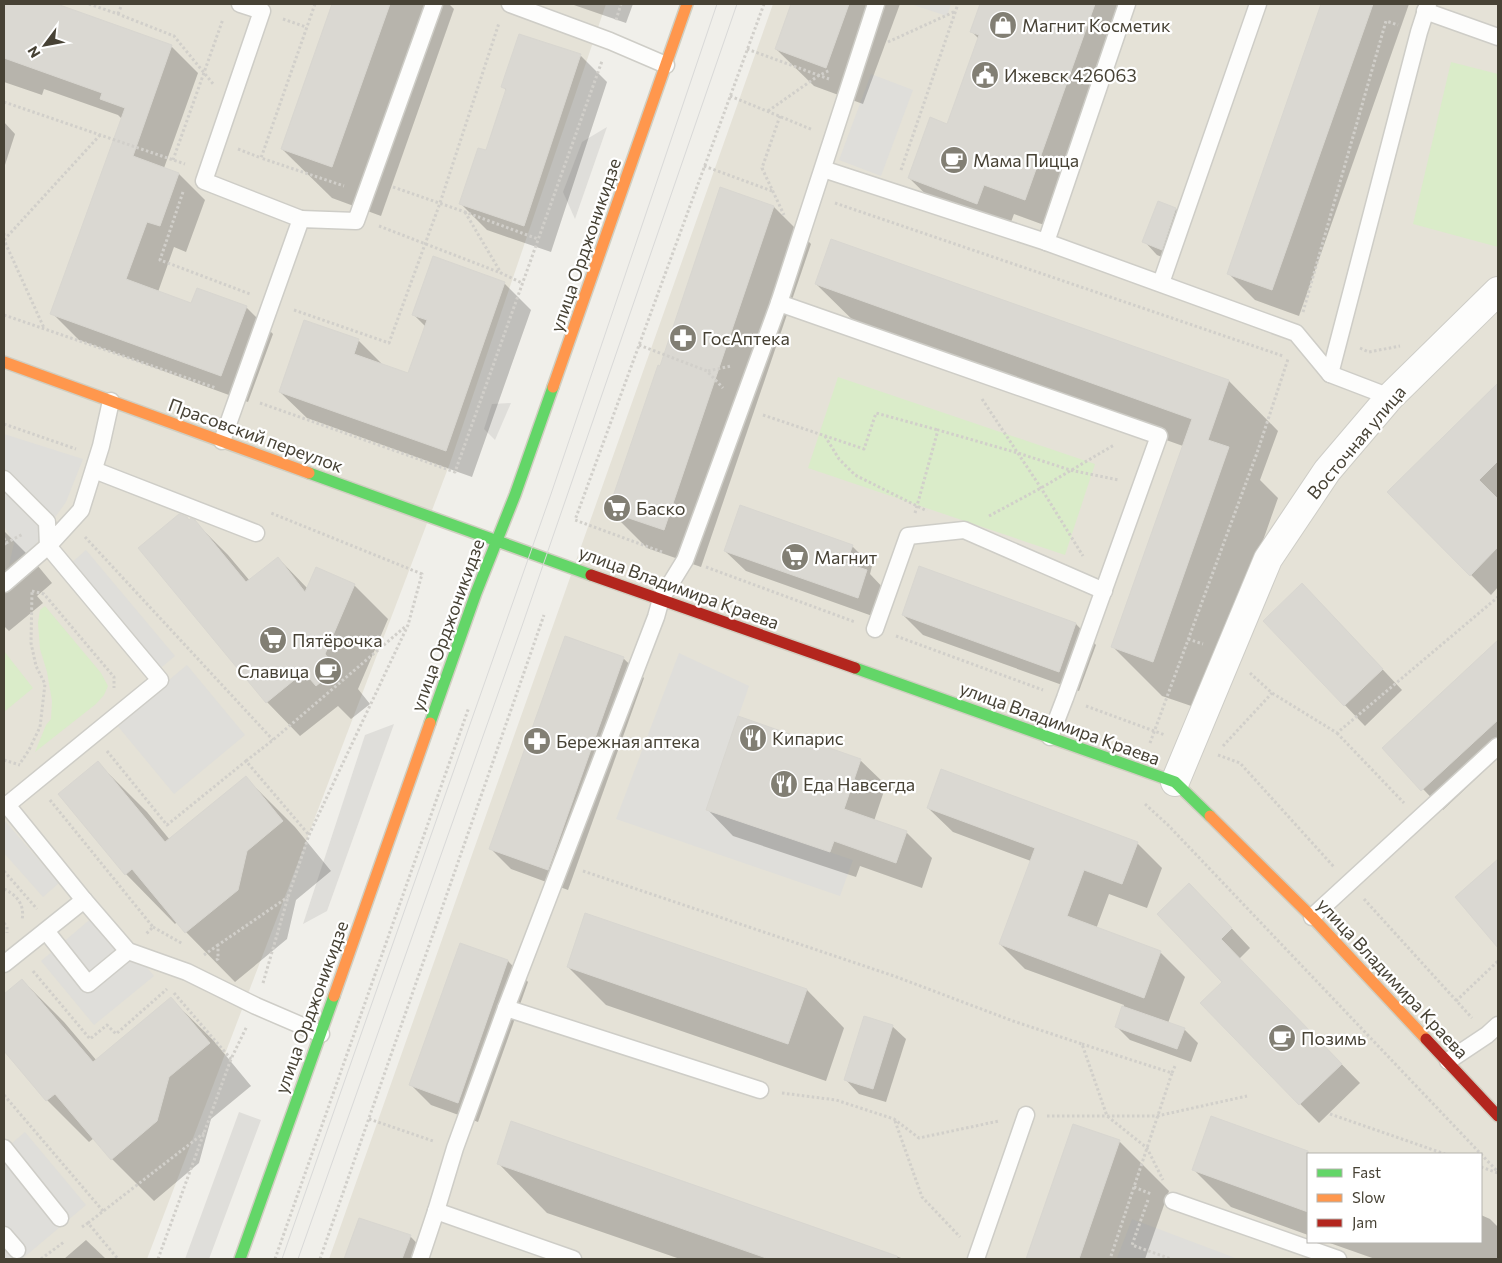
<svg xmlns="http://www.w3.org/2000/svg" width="1502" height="1263" viewBox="0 0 1502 1263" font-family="Commissioner,sans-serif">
  <rect width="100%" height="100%" fill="#f0efea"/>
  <g fill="#e5e2d7" fill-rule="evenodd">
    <path d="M4 4H606L450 463 147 1259H4Z"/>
    <path d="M773 4H1498V1259H329ZM1308 1154H1481V1242H1308Z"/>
  </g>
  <g fill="#daecc9">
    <path d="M1451 62 1498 74V247L1413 224Z"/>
    <path d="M838 377 1095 464 1065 555 808 468Z"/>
    <path d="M45 606 101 673 108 686 104 695 96 704 35 752 46 725 51 719 52 701 47 672 40 649 38 623 40 610Z"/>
    <path d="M4 651 33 688 4 712Z"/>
  </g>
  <g fill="#dfdeda">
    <path d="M910 4H951L947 16Z"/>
    <path d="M871 74 913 90 881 176 839 160Z"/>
    <path d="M607 127 575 219 563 192 582 142Z"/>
    <path d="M511 403 495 440 484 429 492 404Z"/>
    <path d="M4 434 83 459 66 502 33 548 9 565 14 543 4 526Z"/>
    <path d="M86 550 175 656 157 671 69 565Z"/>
    <path d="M679 653 749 686 706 810 853 860 840 896 616 819Z"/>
    <path d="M187 665 245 735 174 794 116 724Z"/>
    <path d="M394 724 327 911 303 924 365 735Z"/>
    <path d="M4 820 59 883 43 897 4 853Z"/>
    <path d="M100 911 154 976 94 1025 41 961Z"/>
    <path d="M239 1112 261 1120 209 1259H185Z"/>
    <path d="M25 1132 86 1205 22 1259H4V1150Z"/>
    <path d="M1132 1219 1238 1259H1119L1117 1258Z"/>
  </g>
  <g fill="#0003">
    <path d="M4 4H53L171 46 198 73 164 168 179 174 205 200 186 252 174 247 158 292 192 304 246 307 273 334 248 402 79 340 52 313 122 119 118 115 44 89 42 95 4 82Z"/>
    <path d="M334 4H449L454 9 381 216 332 198 282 149Z"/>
    <path d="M571 4H633L626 23Z"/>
    <path d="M792 4H900L863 104 814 86 776 49Z"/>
    <path d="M981 4H1135L1055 229 1014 214 1007 233 940 208 909 178 948 125 979 39 971 31Z"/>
    <path d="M1323 4H1409L1299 316 1255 300 1228 273Z"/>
    <path d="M580 55 607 82 551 252 487 230 461 204 487 152 507 91 503 87Z"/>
    <path d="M4 122 15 134 4 168Z"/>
    <path d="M1159 203 1176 209 1189 223 1176 263 1157 255 1144 241Z"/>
    <path d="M774 207 811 244 701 567 647 548 609 510 661 368Z"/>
    <path d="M832 241 1229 381 1278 431 1260 480 1278 498 1203 710 1162 696 1112 646 1183 446 866 333 816 284Z"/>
    <path d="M504 283 531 310 472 477 307 418 280 392 358 340 384 366 409 375 426 327 414 315Z"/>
    <path d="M1498 385V587L1491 595 1389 492Z"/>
    <path d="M190 521H194L228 555 250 581 278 558 308 589 354 585 388 619 358 689 370 704 351 719 338 706 300 736 267 702Z"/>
    <path d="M4 531 33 560 52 583 37 596 43 603 9 631 4 626Z"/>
    <path d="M852 546 872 566 870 574 887 592 878 618 746 571 725 551Z"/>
    <path d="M920 568 1076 624 1096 645 1079 691 923 635 903 615Z"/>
    <path d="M1322 605 1402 690 1365 726 1264 621Z"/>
    <path d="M1498 642V758L1443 810 1384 748Z"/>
    <path d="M623 658 644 678 568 890 511 869 491 849Z"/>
    <path d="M860 760 886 785 874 821 906 832 932 858 922 888 860 866 856 877 733 836 708 810Z"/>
    <path d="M98 763 147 812 170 840 246 778 295 827 331 871 296 900 287 939 235 982 186 932 177 922 175 924 126 874Z"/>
    <path d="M928 808 1137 843 1162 868 1147 908 1109 894 1096 929 1160 952 1185 977 1168 1023 1184 1029 1198 1043 1191 1062 1130 1040 1116 1026 1124 1005 1025 969 1000 944 1031 861 953 832Z"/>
    <path d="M1498 861V945L1456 897Z"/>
    <path d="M1208 903 1250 948 1239 959 1360 1083 1319 1123 1201 1003 1223 982Z"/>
    <path d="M586 915 807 990 844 1028 826 1081 606 1005 568 967Z"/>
    <path d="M461 945 508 961 528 982 478 1122 431 1105 411 1085Z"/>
    <path d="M22 980 64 1022 97 1061 171 999 213 1040 251 1086 211 1119 199 1163 154 1201 112 1159 94 1138 89 1142 47 1100 4 1049V996Z"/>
    <path d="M892 1026 906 1039 886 1102 859 1094 846 1080Z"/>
    <path d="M1212 1118 1312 1154H1308V1235L1231 1207 1193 1169Z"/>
    <path d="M512 1122 904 1259H680L547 1213 498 1163Z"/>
    <path d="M1074 1125 1120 1142 1169 1191 1145 1259H1027Z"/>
    <path d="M1481 1215 1490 1219 1498 1227V1259H1375L1327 1242H1481Z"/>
    <path d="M359 1219 410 1236 430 1257 429 1259H346Z"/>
    <path d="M86 1240 106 1259H64Z"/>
  </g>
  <g fill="#dad8d2" stroke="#d8d6d0">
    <path d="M4 4H57L172 45 133 156 179 173 160 226 147 222 126 279 191 303 197 288 247 306 221 376 50 314 125 108 100 99 102 93 4 58Z"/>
    <path d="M332 4H390L332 167 281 149Z"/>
    <path d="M791 4H849L826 68 775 49Z"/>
    <path d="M980 4H1095L1025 200 984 185 977 204 908 178 930 117 947 124 979 35 970 32Z"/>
    <path d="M1321 4H1373L1272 290 1227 274Z"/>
    <path d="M519 34 581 54 524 226 459 204 478 148 486 150 506 89 501 87Z"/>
    <path d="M720 187 774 206 664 530 608 511 658 365 660 366Z"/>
    <path d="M1158 201 1176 208 1162 250 1142 242Z"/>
    <path d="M831 239 1229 380 1208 440 1229 447 1153 662 1111 647 1192 419 815 284Z"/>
    <path d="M433 256 505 282 446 451 279 392 304 320 359 339 354 354 408 373 427 320 412 315Z"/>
    <path d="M1498 383V461L1479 480 1498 499V547L1470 576 1387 492Z"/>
    <path d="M740 505 853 545 846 563 867 570 858 598 724 551Z"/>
    <path d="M179 514 187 517 189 520 191 518 195 520 246 582 278 557 305 592 316 567 355 584 325 654 337 669 316 686 304 672 266 703 138 548Z"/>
    <path d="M919 566 1076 623 1059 672 902 615Z"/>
    <path d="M1302 583 1383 669 1344 706 1263 621Z"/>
    <path d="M565 636 624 657 548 870 489 849Z"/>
    <path d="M1498 640V720L1421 791 1382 748Z"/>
    <path d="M738 716 861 759 844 809 907 831 896 863 834 841 830 852 706 810Z"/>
    <path d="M98 761 165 842 246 776 283 821 247 851 238 890 185 933 132 869 125 875 58 794Z"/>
    <path d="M941 769 1138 842 1122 884 1084 870 1067 916 1161 951 1144 998 999 944 1035 848 927 808Z"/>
    <path d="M1498 859V948L1455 897Z"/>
    <path d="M1189 883 1232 928 1221 939 1342 1064 1299 1105 1200 1003 1222 982 1157 914Z"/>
    <path d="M585 913 807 989 788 1044 567 967Z"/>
    <path d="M460 943 508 960 458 1103 409 1085Z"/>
    <path d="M22 979 93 1062 171 997 210 1043 169 1077 157 1121 111 1160 55 1094 46 1101 4 1051V994Z"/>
    <path d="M1122 1006 1185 1028 1177 1049 1115 1027Z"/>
    <path d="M864 1016 893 1025 873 1089 844 1080Z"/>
    <path d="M1211 1116 1308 1151V1212L1192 1170Z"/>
    <path d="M511 1121 897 1256V1259H769L497 1164Z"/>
    <path d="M1073 1124 1120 1140 1079 1259H1026Z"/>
    <path d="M359 1218 411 1235 402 1259H344Z"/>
  </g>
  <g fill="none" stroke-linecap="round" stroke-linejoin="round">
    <g stroke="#cecdc7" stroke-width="19">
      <g id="lane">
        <path d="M240 4 262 11 204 181 301 219"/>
        <path d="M510 4 610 41 666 65"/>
        <path d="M1425 11 1498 37"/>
        <path d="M823 169 1046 242 1296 333 1330 374 1390 397"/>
        <path d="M1046 242 1127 4"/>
        <path d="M1161 283 1258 4"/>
        <path d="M779 303 1159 436 1065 698 1050 737"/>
        <path d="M1330 374 1419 32 1428 4"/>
        <path d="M222 441 301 219 356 221 434 4"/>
        <path d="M94 470 256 533"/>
        <path d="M4 479 47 522 48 546 81 510 101 446 111 401"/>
        <path d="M4 584 48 546 160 680 7 805 84 900 128 951 187 972 256 1006 321 1034"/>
        <path d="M875 629 908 536 964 530 1104 591"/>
        <path d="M1312 917 1498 746"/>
        <path d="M46 931 88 984 128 951"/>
        <path d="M4 964 84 900"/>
        <path d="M506 1008 760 1090"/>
        <path d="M1448 1061 1487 1035 1498 1025"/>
        <path d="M4 1148 60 1218"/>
        <path d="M1173 1201 1338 1259"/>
        <path d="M436 1211 573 1259"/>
        <path d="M4 1235 17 1250"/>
        <path d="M420 1259 436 1211 455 1148 506 1008 656 617 661 599 685 560 779 303 876 4"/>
        <path d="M976 1259 1026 1115"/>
      </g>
    </g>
    <g stroke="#cecdc7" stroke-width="30">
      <path id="street" d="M1175 782 1268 559 1327 471 1390 397 1498 291"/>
    </g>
    <g stroke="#d0cec1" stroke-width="14">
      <g id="fast">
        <path d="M309 473 591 575"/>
        <path d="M855 668 1175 782 1210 816"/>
        <path d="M430 723 476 593 515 495 553 387"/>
        <path d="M240 1259 334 996"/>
      </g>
    </g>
    <g stroke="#d0cec1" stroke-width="14">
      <g id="slow">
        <path d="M4 362 309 473"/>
        <path d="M553 387 687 4"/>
        <path d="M1210 816 1312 917 1426 1039"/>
        <path d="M334 996 430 723"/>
      </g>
    </g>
    <g stroke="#d0cec1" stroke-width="14">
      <g id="jam">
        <path d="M591 575 855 668"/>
        <path d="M1426 1039 1498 1116"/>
      </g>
    </g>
    <g stroke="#d1cfca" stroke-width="3" stroke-dasharray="2.5 2.5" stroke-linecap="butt">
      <path d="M89 4 118 14 174 36 214 85"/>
      <path d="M315 4 261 158 344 186"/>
      <path d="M118 14 122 4"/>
      <path d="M283 19 306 27"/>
      <path d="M616 20 621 4"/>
      <path d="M888 42 956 11"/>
      <path d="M747 49 829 79"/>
      <path d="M730 96 813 130"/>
      <path d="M4 102 185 164"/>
      <path d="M768 111 818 76 830 70"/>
      <path d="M780 116 762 168 784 215"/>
      <path d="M238 149 261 158"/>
      <path d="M173 160 223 19"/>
      <path d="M704 166 772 191"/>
      <path d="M901 170 958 4"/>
      <path d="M393 187 465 212 538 239"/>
      <path d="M183 192 160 260 250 294"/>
      <path d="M835 203 1283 356"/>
      <path d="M465 212 501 273 522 283"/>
      <path d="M379 226 501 273"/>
      <path d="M4 233V240L44 328"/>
      <path d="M4 240 100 135"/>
      <path d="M294 310 389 343 440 203 499 23"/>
      <path d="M1303 312 1386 21 1398 25"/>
      <path d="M4 315 216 388"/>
      <path d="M639 345 707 371 723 388"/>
      <path d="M1360 348 1369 352 1400 346"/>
      <path d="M708 371 731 366"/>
      <path d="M982 399 1041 488 1083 556"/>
      <path d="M260 403 455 472 602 61"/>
      <path d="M763 415 864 449 876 413 938 430"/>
      <path d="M4 424 76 449"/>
      <path d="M825 436 839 459 855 475 927 511"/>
      <path d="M915 513 938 430 1018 453 1070 470 1119 480"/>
      <path d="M989 516 1041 488 1114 445"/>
      <path d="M85 537 273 740"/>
      <path d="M4 538 6 543 4 545"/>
      <path d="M6 543 23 534"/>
      <path d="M662 552 575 520 764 4"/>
      <path d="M706 567 855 622"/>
      <path d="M32 591 44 594 114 677V688"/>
      <path d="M896 636 1043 690"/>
      <path d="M1188 639 1203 644"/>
      <path d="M1250 673 1272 693 1337 733 1498 597"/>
      <path d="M1086 706 1165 735"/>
      <path d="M1337 733 1404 803"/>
      <path d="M1150 743 1257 453 1288 359"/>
      <path d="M1223 746 1272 693"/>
      <path d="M107 751 167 825 246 761 309 835"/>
      <path d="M1218 755 1240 763 1334 867"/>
      <path d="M4 760 20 765"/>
      <path d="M246 761 273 740 406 626"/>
      <path d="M21 762 29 750 40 727 45 684 36 666 31 643 32 591"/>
      <path d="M50 800 153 927 146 934"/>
      <path d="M1145 804 1168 825 1498 1172"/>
      <path d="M4 871 37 909"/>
      <path d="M583 871 894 976 1013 1021 1082 1044 1107 1116 1147 1148 1163 1180"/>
      <path d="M4 889C17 895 25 905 22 920"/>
      <path d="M1364 899 1472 1018"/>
      <path d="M4 923 7 927V933"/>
      <path d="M153 927 183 944"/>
      <path d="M204 955 218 945"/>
      <path d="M216 960 218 959V945L288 897"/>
      <path d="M33 971 90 1039 107 1025 116 1034 167 989"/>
      <path d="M263 983 288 897 309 835 408 625 422 574 271 513"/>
      <path d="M174 993 231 1059"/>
      <path d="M1456 1001 1498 961"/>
      <path d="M1082 1044 1172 1073 1110 1259"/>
      <path d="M1172 1073 1175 1066"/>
      <path d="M782 1093 836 1100 894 1119 919 1138 999 1121"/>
      <path d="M4 1095 103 1211"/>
      <path d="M1330 1114 1445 1154"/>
      <path d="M1047 1116H1157L1247 1096"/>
      <path d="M369 1119 433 1141"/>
      <path d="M895 1121 922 1197 960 1237"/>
      <path d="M1481 1167 1498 1173"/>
      <path d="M1134 1187 1151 1194"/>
      <path d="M1148 1200 1132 1245 1171 1259"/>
      <path d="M88 1223 204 1133"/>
      <path d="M82 1227 88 1223 118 1259"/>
      <path d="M41 1259 64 1242"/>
      <path d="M158 1259 231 1059 247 1026"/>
      <path d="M275 1259 469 707"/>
      <path d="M320 1259 544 615"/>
    </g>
    <use href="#lane" stroke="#fdfdfc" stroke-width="16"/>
    <use href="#street" stroke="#fdfdfc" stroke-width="28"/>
    <use href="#fast" stroke="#63d668" stroke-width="11"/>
    <use href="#slow" stroke="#ff974d" stroke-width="11"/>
    <use href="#jam" stroke="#b3261e" stroke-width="11"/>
    <g stroke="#d9d9d8" stroke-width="1">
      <path d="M282 1259 551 494 717 4"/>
      <path d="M298 1259 522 626 737 4"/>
    </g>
  </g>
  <defs>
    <g id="shop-disc" transform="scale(1.4375)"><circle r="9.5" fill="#827f74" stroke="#fff"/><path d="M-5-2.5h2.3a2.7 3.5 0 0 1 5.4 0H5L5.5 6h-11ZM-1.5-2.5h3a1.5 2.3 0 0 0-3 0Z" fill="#fff"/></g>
    <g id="civic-disc" transform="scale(1.4375)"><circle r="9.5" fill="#827f74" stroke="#fff"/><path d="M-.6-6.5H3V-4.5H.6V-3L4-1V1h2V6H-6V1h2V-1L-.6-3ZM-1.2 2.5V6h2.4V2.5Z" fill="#fff"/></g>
    <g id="cafe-disc" transform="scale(1.4375)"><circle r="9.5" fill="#827f74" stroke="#fff"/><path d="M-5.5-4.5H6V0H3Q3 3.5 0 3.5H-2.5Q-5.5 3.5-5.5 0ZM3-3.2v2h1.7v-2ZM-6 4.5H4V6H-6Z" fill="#fff"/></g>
    <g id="pharmacy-disc" transform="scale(1.4375)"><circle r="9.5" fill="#827f74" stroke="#fff"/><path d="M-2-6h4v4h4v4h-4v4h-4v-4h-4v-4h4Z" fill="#fff"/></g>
    <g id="supermarket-disc" transform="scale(1.4375)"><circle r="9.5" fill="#827f74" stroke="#fff"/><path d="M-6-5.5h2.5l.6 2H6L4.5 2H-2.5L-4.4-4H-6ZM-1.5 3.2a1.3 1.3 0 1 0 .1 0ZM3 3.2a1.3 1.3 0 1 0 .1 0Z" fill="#fff"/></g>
    <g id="restaurant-disc" transform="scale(1.4375)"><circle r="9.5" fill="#827f74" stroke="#fff"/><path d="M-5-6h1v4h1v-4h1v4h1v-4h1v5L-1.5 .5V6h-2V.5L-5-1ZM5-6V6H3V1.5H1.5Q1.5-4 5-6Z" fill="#fff"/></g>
  </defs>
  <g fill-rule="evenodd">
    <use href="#shop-disc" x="1003" y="25"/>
    <use href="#civic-disc" x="985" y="75"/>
    <use href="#cafe-disc" x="954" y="160"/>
    <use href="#pharmacy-disc" x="683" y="338"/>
    <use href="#supermarket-disc" x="617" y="508"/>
    <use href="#supermarket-disc" x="795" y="557"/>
    <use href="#supermarket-disc" x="273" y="640"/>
    <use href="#cafe-disc" x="328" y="671"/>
    <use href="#restaurant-disc" x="753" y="738"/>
    <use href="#pharmacy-disc" x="537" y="741"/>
    <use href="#restaurant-disc" x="784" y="784"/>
    <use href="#cafe-disc" x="1282" y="1038"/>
  </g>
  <g text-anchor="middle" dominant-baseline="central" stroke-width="4.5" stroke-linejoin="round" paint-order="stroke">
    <g font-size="18" fill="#474235" stroke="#fff" text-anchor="start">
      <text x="1022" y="25">Магнит Косметик</text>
      <text x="1004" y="75">Ижевск 426063</text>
      <text x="973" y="160">Мама Пицца</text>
      <text x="702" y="338">ГосАптека</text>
      <text x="636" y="508">Баско</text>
      <text x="814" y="557">Магнит</text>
      <text x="292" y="640">Пятёрочка</text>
      <text x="309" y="671" text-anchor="end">Славица</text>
      <text x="772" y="738">Кипарис</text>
      <text x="556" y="741">Бережная аптека</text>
      <text x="803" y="784">Еда Навсегда</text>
      <text x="1301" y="1038">Позимь</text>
    </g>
    <g font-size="18" fill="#474235" stroke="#fff">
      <text transform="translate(585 245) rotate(-71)">улица Орджоникидзе</text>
      <text transform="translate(256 435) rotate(20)">Прасовский переулок</text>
      <text transform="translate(1356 442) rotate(-50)">Восточная улица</text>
      <text transform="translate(679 587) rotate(20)">улица Владимира Краева</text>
      <text transform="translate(447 625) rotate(-70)">улица Орджоникидзе</text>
      <text transform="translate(1060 723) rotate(20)">улица Владимира Краева</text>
      <text transform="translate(1393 978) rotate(47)">улица Владимира Краева</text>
      <text transform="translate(311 1007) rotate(-70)">улица Орджоникидзе</text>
    </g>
  </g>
  <rect width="1502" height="1263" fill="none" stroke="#474235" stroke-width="10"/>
  <rect x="1307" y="1153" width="175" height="90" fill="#ffffff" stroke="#b5b3ae"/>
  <rect x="1317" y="1169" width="25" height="8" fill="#63d668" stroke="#b5b3ae"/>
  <text x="1352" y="1178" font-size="15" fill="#474235">Fast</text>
  <rect x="1317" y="1194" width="25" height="8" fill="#ff974d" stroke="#b5b3ae"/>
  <text x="1352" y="1203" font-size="15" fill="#474235">Slow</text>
  <rect x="1317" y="1219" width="25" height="8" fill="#b3261e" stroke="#b5b3ae"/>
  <text x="1352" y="1228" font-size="15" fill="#474235">Jam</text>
  <g transform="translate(45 45) rotate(238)" stroke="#ffffff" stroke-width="4" paint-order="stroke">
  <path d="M0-4L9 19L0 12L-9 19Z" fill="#474235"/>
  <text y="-8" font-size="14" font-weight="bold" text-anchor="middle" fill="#474235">N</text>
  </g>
</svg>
